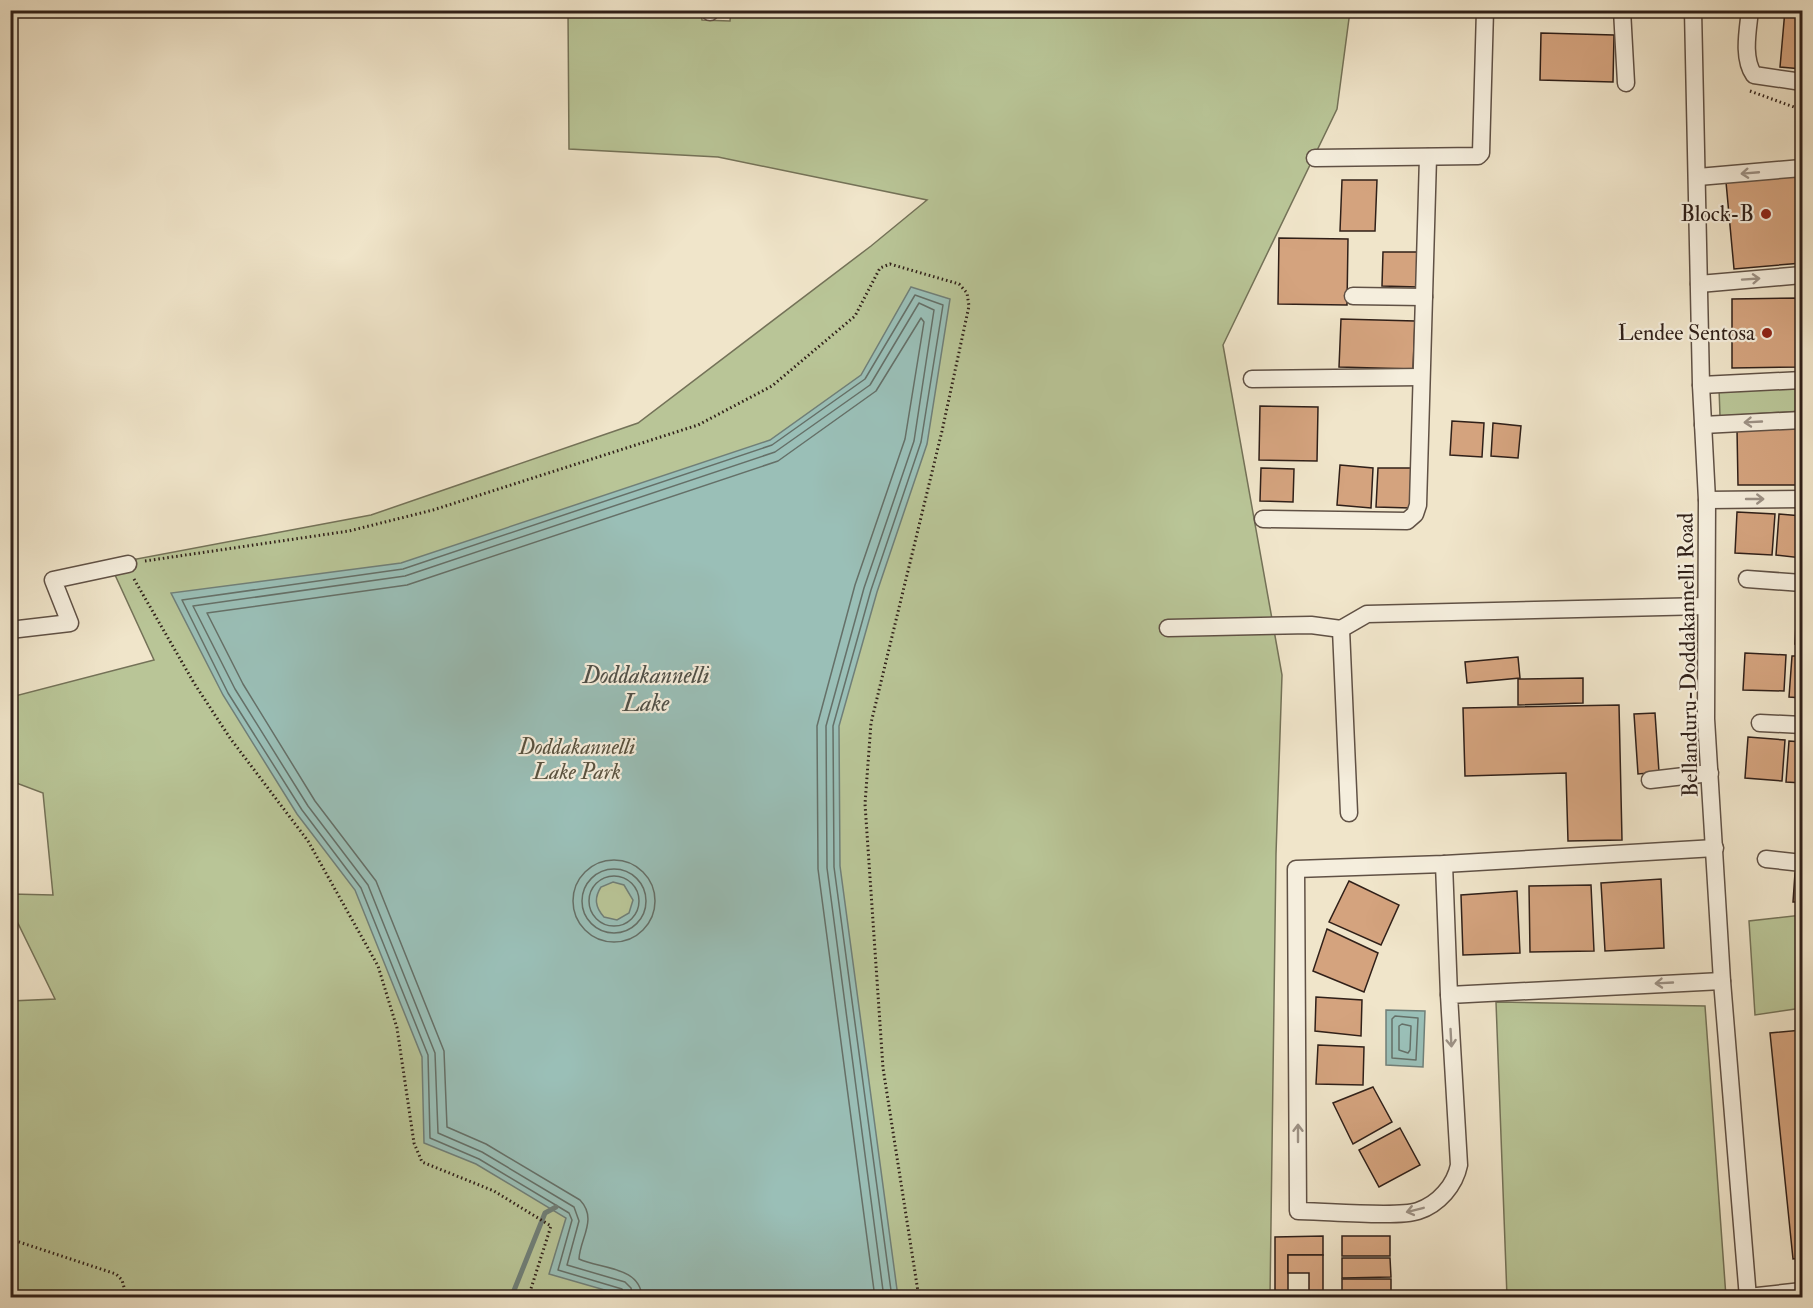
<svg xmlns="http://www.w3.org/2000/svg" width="1813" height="1308" viewBox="0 0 1813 1308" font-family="'IM FELL Double Pica',serif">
  <rect width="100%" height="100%" fill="#f0e5ca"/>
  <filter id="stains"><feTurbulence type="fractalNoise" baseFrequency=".00333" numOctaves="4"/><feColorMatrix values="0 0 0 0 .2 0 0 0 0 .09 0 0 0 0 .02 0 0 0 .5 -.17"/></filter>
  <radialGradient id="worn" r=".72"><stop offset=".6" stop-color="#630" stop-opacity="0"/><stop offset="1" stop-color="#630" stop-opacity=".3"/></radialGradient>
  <g fill="#b9c597" stroke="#747258" stroke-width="1.5">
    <path d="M731 10 1350 11 1337 109 1223 345 1282 675 1276 854 1270 1297H11V1001L55 999 11 909V894L53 895 43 793 11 781V697L154 660 110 564 371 515 638 423 871 246 927 200 718 157 569 149 568 11H682L701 14 702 20 730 21Z"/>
    <path d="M1802 384V411L1720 416 1719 388Z"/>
    <path d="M1802 915V1008L1755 1015 1749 921Z"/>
    <path d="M1496 1002 1705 1006 1726 1297H1507Z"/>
  </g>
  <g fill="#9abfb7" stroke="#707f78" stroke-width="1.5" fill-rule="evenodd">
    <path d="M911 287 950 299 927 444 877 592 839 726 840 866 898 1297H629L549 1274 566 1218 476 1164 424 1143 422 1057 355 890 297 814 223 695 171 593 401 563 770 440 861 375ZM613 882 624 885 633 900 629 913 617 920 604 917C595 907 594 898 601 887Z"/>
    <path d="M1386 1010 1425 1011 1423 1067 1386 1065Z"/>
  </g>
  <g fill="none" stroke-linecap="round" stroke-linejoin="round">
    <g stroke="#657068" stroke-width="1.5">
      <circle cx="614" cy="901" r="41"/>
      <circle cx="614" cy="901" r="32"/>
      <circle cx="614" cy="901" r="25"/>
      <path d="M1395 1016 1418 1018 1416 1060 1392 1058V1019Z"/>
      <path d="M1402 1024 1411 1026 1410 1050 1408 1053 1399 1050V1026Z"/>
      <path d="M626 1298 622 1289 558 1270 572 1220 569 1213 479 1159 430 1138 428 1055 361 888 302 810 228 693 182 600 403 569 772 445 865 379 915 295 943 305 921 442 871 590 833 726 834 867 892 1298"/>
      <path d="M633 1298 631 1288 625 1282 567 1265 579 1221 574 1207 482 1152 438 1133 435 1053 368 885 308 806 235 689 193 606 405 576 775 452 870 385 919 303 934 310 914 441 864 588 826 726 827 868 884 1298"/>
      <path d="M642 1298C641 1266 600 1269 579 1259 580 1238 598 1219 580 1200L486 1144 447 1127 444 1051 376 881 315 801 243 684 207 613 407 585 778 461 876 391 921 318 924 322 905 439 855 585 817 726 818 869 875 1298"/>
    </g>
    <path stroke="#707f78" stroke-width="5" d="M511 1298 545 1213 556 1207"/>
  </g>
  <g fill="#d4a37e" stroke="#302019" stroke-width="1.5">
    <path d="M1785 10H1802V69L1780 67Z"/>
    <path d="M1541 33 1614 35 1613 82 1540 80Z"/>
    <path d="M1802 176V263L1734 269 1726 182Z"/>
    <path d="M1342 180H1377L1375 231H1340Z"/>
    <path d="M1279 238 1348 239 1347 305 1278 304Z"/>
    <path d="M1383 252H1420L1419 287 1382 286Z"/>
    <path d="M1802 298V367L1732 368V299Z"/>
    <path d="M1341 319 1415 321 1413 369 1339 367Z"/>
    <path d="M1260 406 1318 407 1317 461 1259 460Z"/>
    <path d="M1452 421 1484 423 1482 457 1450 455Z"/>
    <path d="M1493 423 1521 426 1518 458 1491 456Z"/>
    <path d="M1802 428V485H1738L1737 429Z"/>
    <path d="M1340 465 1373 468 1371 508 1337 505Z"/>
    <path d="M1261 468 1294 469 1293 502 1260 501Z"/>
    <path d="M1378 468H1411L1410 508 1376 507Z"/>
    <path d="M1737 512 1775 514 1772 555 1735 553Z"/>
    <path d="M1779 514 1802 516V558L1776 555Z"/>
    <path d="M1797 604H1802V645L1795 644Z"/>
    <path d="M1745 653 1786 655 1784 691 1743 690Z"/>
    <path d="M1792 656H1802V698L1789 697Z"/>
    <path d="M1518 657 1520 678 1467 683 1465 662Z"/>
    <path d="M1583 678V703L1518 705V679Z"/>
    <path d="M1619 705 1622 840 1568 841 1566 773 1465 776 1463 708Z"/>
    <path d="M1655 713 1659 772 1638 774 1634 714Z"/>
    <path d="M1748 737 1785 740 1782 781 1745 778Z"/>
    <path d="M1789 741 1802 742V783L1786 782Z"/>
    <path d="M1802 796V836H1800Z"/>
    <path d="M1795 873 1802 874V902H1793Z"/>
    <path d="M1661 879 1664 948 1605 951 1601 883Z"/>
    <path d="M1349 881 1399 905 1381 945 1329 922Z"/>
    <path d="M1591 885 1594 951 1530 952 1529 886Z"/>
    <path d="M1517 891 1520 953 1463 955 1461 895Z"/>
    <path d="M1327 929 1378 953 1364 992 1313 971Z"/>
    <path d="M1316 997 1362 1000 1361 1036 1315 1031Z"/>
    <path d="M1802 1030V1258L1793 1259 1770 1033Z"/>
    <path d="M1318 1045 1364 1047 1363 1085 1316 1084Z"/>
    <path d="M1373 1087 1392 1122 1353 1144 1333 1103Z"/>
    <path d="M1400 1128 1420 1165 1379 1187 1359 1150Z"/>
    <path d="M1323 1236V1255H1288V1298H1275V1237Z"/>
    <rect x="1342" y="1236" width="48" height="20"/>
    <path d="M1288 1255H1323V1298H1309V1273H1288Z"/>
    <path d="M1342 1258H1390L1391 1277 1342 1278Z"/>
    <rect x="1342" y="1279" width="49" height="19"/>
  </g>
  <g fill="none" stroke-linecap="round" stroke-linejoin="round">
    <g stroke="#605145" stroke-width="19">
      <g id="minor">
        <path d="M1622 10 1626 83"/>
        <path d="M1693 10 1701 385 1707 500 1706 719 1722 981 1748 1298"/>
        <path d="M1750 10C1748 30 1742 58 1754 75L1802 82"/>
        <path d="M710 12V10"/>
        <path d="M1315 158 1478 156 1481 153 1485 10"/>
        <path d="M1698 177 1802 168"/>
        <path d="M1699 284 1802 275"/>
        <path d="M1353 296 1424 297"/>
        <path d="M1252 379 1421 377"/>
        <path d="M1701 385 1802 380"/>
        <path d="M1703 425 1802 420"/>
        <path d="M1707 500 1802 499"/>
        <path d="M1263 519 1407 521 1415 514 1418 505 1428 157"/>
        <path d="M1747 579 1802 583"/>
        <path d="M1168 628 1311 625 1341 629"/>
        <path d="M10 630 70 623 53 580 128 564"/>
        <path d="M1760 723 1802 725"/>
        <path d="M1650 780 1710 773"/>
        <path d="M1349 813 1341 629 1367 614 1706 606"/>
        <path d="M1715 848 1444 864 1296 869 1298 1211C1324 1211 1398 1218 1418 1211 1439 1204 1455 1185 1459 1165L1449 995 1722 981"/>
        <path d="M1766 859 1802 863"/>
        <path d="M1444 864 1449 995"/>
        <path d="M1748 1297 1802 1291"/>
      </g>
    </g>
    <g stroke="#302019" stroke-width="3" stroke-dasharray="1.5 3" stroke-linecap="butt">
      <path d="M1750 91 1802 110"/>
      <path d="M145 561 349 531 433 510 698 425 772 386 855 316 880 268 890 264 959 284 967 293 969 306 942 431 871 723 865 804 883 1068 919 1298"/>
      <path d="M134 579 194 683 230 738 308 841 378 966 397 1028 414 1143 422 1162 494 1191 551 1226 528 1298"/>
      <path d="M10 1239 116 1274 122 1280 127 1298"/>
    </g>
    <use href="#minor" stroke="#f5eedd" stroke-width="16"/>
  </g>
  <defs><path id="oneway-shaft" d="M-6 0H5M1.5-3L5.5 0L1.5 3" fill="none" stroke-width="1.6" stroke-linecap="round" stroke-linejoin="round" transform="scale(1.5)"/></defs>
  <g stroke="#9c9185">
    <use href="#oneway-shaft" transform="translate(1750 173) rotate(175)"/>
    <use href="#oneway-shaft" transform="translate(1751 279) rotate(-4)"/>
    <use href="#oneway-shaft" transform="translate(1753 422) rotate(177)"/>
    <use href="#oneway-shaft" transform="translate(1755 499)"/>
    <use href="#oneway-shaft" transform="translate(1664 983) rotate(177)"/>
    <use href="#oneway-shaft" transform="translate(1451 1038) rotate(87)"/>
    <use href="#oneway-shaft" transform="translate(1298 1133) rotate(-90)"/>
    <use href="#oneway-shaft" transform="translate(1415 1210) rotate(166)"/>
  </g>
  <g fill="#8f2418" stroke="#f5eedd" stroke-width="2">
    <circle cx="1766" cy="214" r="6"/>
    <circle cx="1767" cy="333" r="6"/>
  </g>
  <g text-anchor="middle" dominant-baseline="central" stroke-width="4.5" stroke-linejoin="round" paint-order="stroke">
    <g font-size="22" fill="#302019" stroke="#f5eedd" text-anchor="end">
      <text x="1754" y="214">Block-B</text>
      <text x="1755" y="333">Lendee Sentosa</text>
    </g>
    <g font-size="22" fill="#302019" stroke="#f5eedd">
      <text transform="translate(1688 655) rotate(-91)">Bellanduru-Doddakannelli Road</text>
    </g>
    <g font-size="22" font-style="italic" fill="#59523f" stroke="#f5eedd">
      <text x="577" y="747">Doddakannelli<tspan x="577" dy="25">Lake Park</tspan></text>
    </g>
    <g font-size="24" font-style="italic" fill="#505048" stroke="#f5eedd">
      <text x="646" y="675">Doddakannelli<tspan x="646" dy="28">Lake</tspan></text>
    </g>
  </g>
  <rect width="1813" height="1308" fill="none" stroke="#f0e5ca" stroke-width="36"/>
  <rect x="12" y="12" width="1789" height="1284" fill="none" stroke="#302019" stroke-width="3"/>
  <rect x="18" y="18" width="1777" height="1272" fill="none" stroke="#302019" stroke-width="1.5"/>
  <rect width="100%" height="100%" filter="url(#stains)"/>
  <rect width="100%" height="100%" fill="url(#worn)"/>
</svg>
